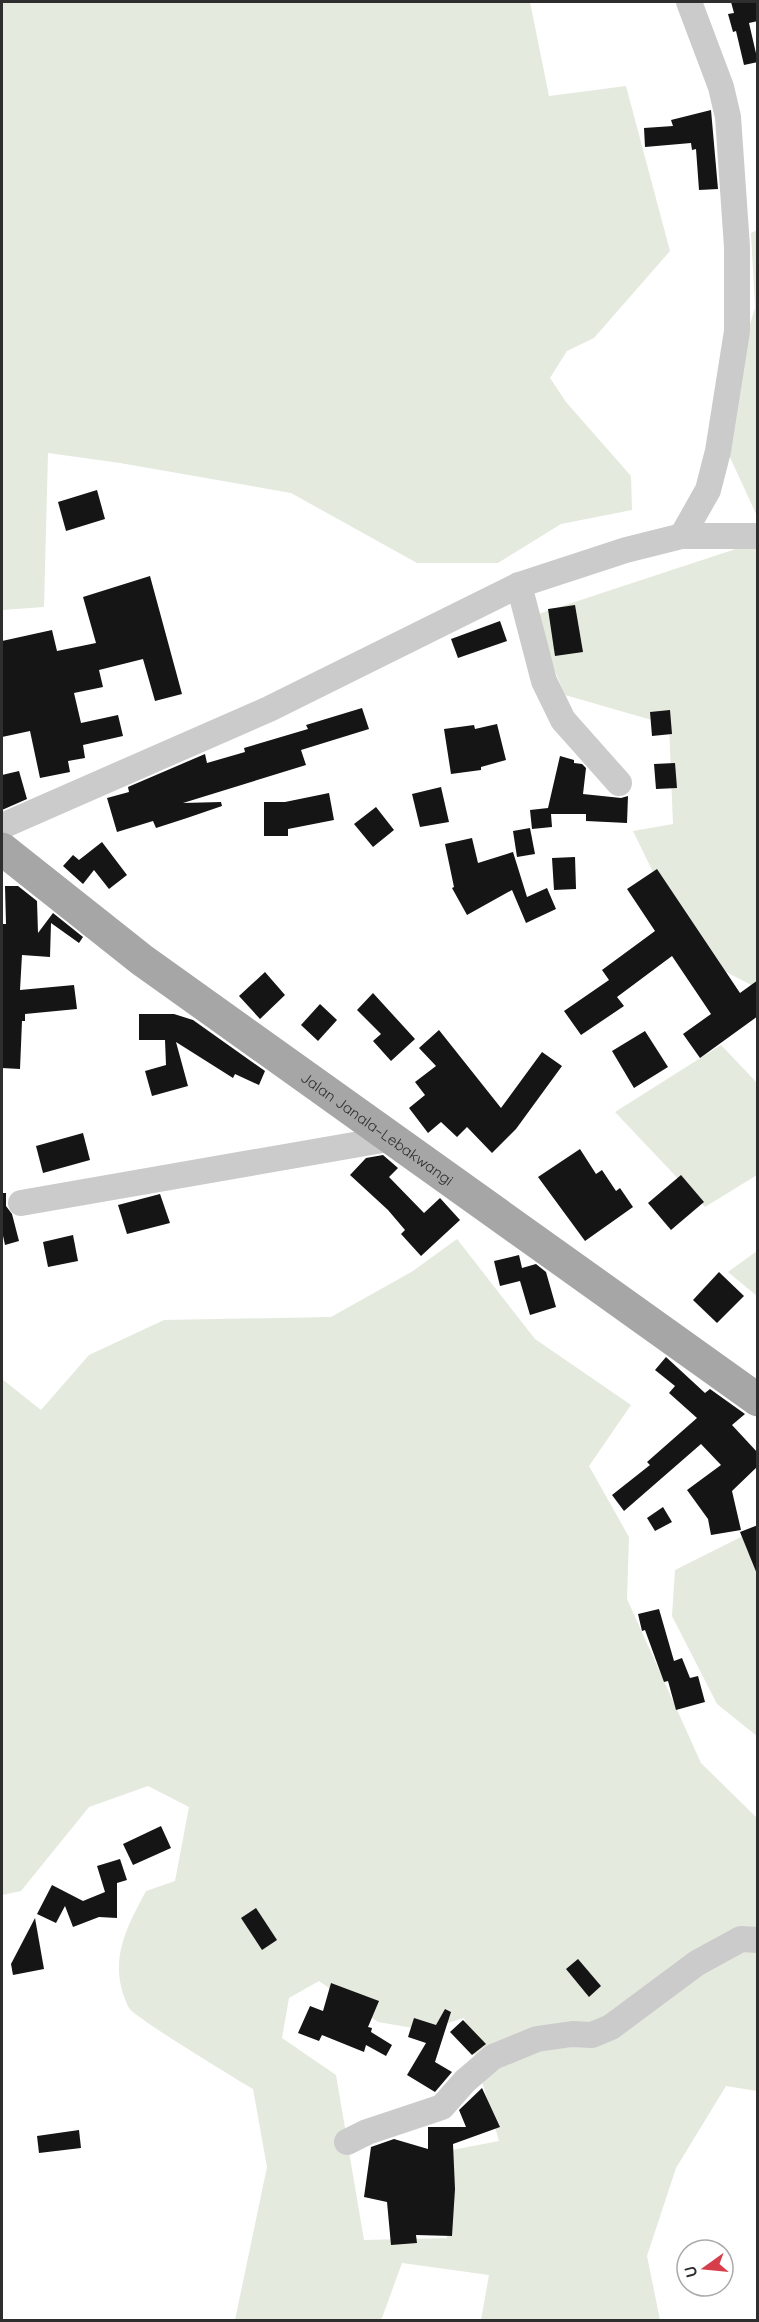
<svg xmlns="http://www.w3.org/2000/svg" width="759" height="2322" viewBox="0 0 759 2322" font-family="Quicksand,sans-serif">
  <rect width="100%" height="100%" fill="#fff"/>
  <g fill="#e4eadd" fill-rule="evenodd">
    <path d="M2 2H530L549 96 626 86 670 251 594 338 567 351 550 378 566 402 631 476 632 510 561 524 498 563H417L291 493 120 463 48 453 44 607 2 610Z"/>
    <path d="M757 230V516L717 429 755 308 751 233Z"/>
    <path d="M757 542V988L705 961 653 872 633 831 673 824 669 725 565 695 532 616Z"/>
    <path d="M721 1045 757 1083V1175L705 1207 615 1112Z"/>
    <path d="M457 1239 535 1339 631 1405 589 1466 629 1537 627 1599 701 1763 758 1819 757 2091 726 2086 676 2168 647 2256 660 2320H481L489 2275 402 2263 382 2318 378 2320H235L267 2167 253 2089C236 2079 134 2017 129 2008 107 1964 125 1930 146 1891L175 1881 189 1807 148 1786 89 1807 21 1891 2 1895V1379L41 1410 89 1355 164 1320 331 1317 413 1271ZM319 1981 378 2022 425 2030 464 2018 499 2141 452 2150 447 2238 364 2240 336 2075 282 2038 289 1998Z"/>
    <path d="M757 1251V1296L728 1272Z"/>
    <path d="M747 1534 757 1542V1736L717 1704 672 1616 675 1570Z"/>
  </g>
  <g fill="#151515">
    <path d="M731 2H758V21L749 23 758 62 744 65 736 31 733 32 728 14 734 13Z"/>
    <path d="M711 110 718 189 699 190 696 149 692 150 691 143 645 147 644 128 673 126 671 120Z"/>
    <path d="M97 490 105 519 66 531 58 502Z"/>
    <path d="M150 576 182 694 155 701 143 659 99 670 103 687 74 693 81 723 118 715 123 736 83 745 85 758 68 761 70 772 40 778 30 731 2 737V641L52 630 57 651 96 643 83 597Z"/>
    <path d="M575 605 583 652 555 656 548 609Z"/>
    <path d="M500 621 507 641 458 658 451 639Z"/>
    <path d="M362 708 369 729 301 750 306 765 183 803 221 802 222 806 187 818 156 828 153 821 117 832 107 798 129 792 128 787 205 754 207 763 245 752 244 748 308 729 306 725Z"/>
    <path d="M670 710 672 734 652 736 650 712Z"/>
    <path d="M497 724 506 760 481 767V770L451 774 444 729 474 725 475 729Z"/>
    <path d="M560 756 574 760V763L582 764 586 768 583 794 621 798 628 796 627 823 586 821V814H551L552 827 532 829 530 810 548 808Z"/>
    <path d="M675 763 677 788 656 789 654 764Z"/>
    <path d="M19 771 27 799 2 810V775Z"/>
    <path d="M441 787 449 822 420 827 412 794Z"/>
    <path d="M329 793 334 820 288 829V836H264V802H285Z"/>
    <path d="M376 807 394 830 373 847 354 824Z"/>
    <path d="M530 828 535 854 517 857 513 831Z"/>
    <path d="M472 838 478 863 513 852 527 897 547 888 556 909 526 923 512 890 467 915 452 888 454 887 445 844Z"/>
    <path d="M102 842 127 875 109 889 94 870 83 884 63 866 73 855 79 860Z"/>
    <path d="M575 857 576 889 554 890 552 858Z"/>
    <path d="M657 869 740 993 758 980V1016L700 1058 683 1034 711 1014 672 956 617 997 624 1006 581 1035 564 1011 609 980 602 970 655 931 627 889Z"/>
    <path d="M5 886H18L37 901 38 933 53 913 83 937 79 943 51 923 50 957 22 955 20 990 74 985 77 1009 25 1014V1021H22L20 1069 2 1068V924H6Z"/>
    <path d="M265 972 285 995 260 1019 239 996Z"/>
    <path d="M373 993 415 1039 391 1061 373 1041 381 1034 357 1010Z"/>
    <path d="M320 1004 337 1020 318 1041 301 1025Z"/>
    <path d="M139 1014H174L193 1020 265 1071 259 1085 235 1074 233 1078 176 1042 188 1086 152 1096 145 1071 166 1065 165 1040H139Z"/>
    <path d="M439 1030 501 1108 542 1052 562 1066 516 1129 492 1153 467 1127 457 1137 441 1122 428 1133 409 1108 425 1095 415 1082 436 1066 419 1048Z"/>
    <path d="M645 1031 668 1067 634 1088 612 1051Z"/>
    <path d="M83 1133 90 1160 43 1173 36 1146Z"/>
    <path d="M580 1149 596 1174 602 1170 616 1191 620 1188 633 1207 585 1241 538 1177Z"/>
    <path d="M383 1155 398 1168 389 1177 424 1213 440 1198 460 1220 421 1256 401 1234 405 1230 388 1210 350 1175 366 1158Z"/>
    <path d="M681 1175 704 1202 671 1230 648 1203Z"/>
    <path d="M2 1193H6V1206L12 1214 19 1241 5 1245 2 1231Z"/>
    <path d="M160 1194 170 1223 127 1234 118 1205Z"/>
    <path d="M73 1235 78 1261 48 1267 43 1242Z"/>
    <path d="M519 1255 522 1268 536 1264 546 1272 556 1307 530 1315 520 1281 500 1286 494 1261Z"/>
    <path d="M719 1272 744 1296 717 1323 693 1300Z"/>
    <path d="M666 1357 705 1393 710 1389 745 1414 732 1425 758 1453V1466L732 1491 741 1530 711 1535 708 1519 687 1490 721 1465 701 1444 624 1511 612 1495 650 1465 647 1462 697 1418 669 1393 675 1386 655 1370Z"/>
    <path d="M663 1507 672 1522 655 1531 647 1518Z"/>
    <path d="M758 1525V1574H757L740 1532Z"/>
    <path d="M659 1609 674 1661 682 1658 690 1678 698 1676 705 1702 676 1710 668 1681 664 1682 645 1630 642 1631 638 1614Z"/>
    <path d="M161 1826 171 1848 133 1865 123 1844Z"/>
    <path d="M120 1859 127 1880 117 1883V1918L99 1917 73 1927 65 1906 56 1923 37 1914 52 1885 83 1901 105 1892 97 1866Z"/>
    <path d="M256 1908 277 1940 262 1950 241 1918Z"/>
    <path d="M35 1918 44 1969 13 1975 11 1964Z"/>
    <path d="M578 1959 601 1986 589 1997 566 1969Z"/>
    <path d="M331 1983 379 2001 368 2027 372 2028 371 2032 392 2045 386 2056 366 2045 364 2052 322 2035 319 2041 298 2033 310 2006 323 2011Z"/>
    <path d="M445 2009 451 2012 435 2062 452 2072 435 2092 407 2075 426 2043 408 2037 414 2018 436 2025Z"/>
    <path d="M463 2020 486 2044 472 2055 450 2032Z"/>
    <path d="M482 2088 500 2127 453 2144 455 2189 452 2236 416 2235 417 2243 391 2245 387 2202 364 2197 371 2147 394 2139 428 2149V2127H466L459 2110Z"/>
    <path d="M79 2130 81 2148 39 2153 37 2136Z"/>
  </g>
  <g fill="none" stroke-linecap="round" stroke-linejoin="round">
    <g stroke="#cbcbcb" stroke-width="26">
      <path d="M682 536 708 490 718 451 737 331V247L728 117 721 87 689 2"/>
      <path d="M519 585 544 681 563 720 619 783"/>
      <path d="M2 826 269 709 519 585 626 550 682 536H758"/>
      <path d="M21 1203 394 1138"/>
      <path d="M347 2142 367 2132 442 2107 465 2081 493 2057 537 2039 572 2034 592 2035 611 2027 697 1963 741 1939 758 1940"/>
    </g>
    <path stroke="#a6a6a6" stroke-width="33" id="s1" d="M2 849 142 960 758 1400"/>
  </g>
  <g text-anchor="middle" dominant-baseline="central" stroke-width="6" stroke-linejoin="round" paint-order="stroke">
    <g font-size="15" fill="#2e2e2e" stroke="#fff">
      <text stroke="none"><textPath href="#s1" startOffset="468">Jalan Janala–Lebakwangi</textPath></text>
    </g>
  </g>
  <rect width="759" height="2322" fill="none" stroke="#2e2e2e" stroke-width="6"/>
  <g transform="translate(705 2268) rotate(255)"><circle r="28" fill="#ffffff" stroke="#ababab" stroke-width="1.5"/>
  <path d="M0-4.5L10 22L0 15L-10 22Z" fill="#d73e4c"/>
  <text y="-9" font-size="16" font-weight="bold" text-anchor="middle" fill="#2e2e2e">U</text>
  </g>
</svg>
